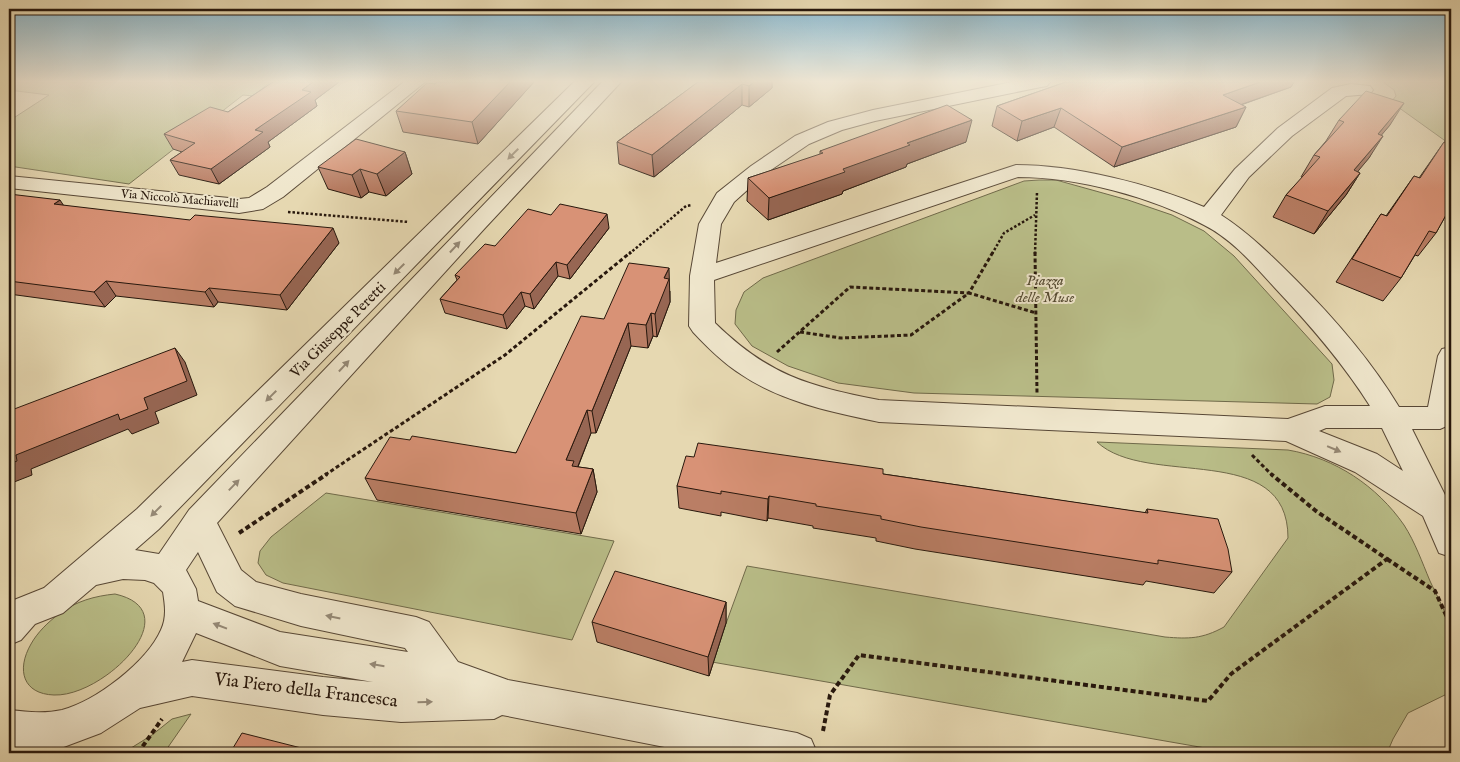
<svg xmlns="http://www.w3.org/2000/svg" width="1460" height="762" viewBox="0 0 1460 762" font-family="'IM FELL English',serif">
  <rect width="100%" height="100%" fill="#e6d8b1"/>
  <filter id="stains"><feTurbulence type="fractalNoise" baseFrequency=".004" numOctaves="4"/><feColorMatrix values="0 0 0 0 .2 0 0 0 0 .09 0 0 0 0 .02 0 0 0 .5 -.17"/></filter>
  <radialGradient id="worn" r=".72"><stop offset=".6" stop-color="#630" stop-opacity="0"/><stop offset="1" stop-color="#630" stop-opacity=".3"/></radialGradient>
  <g fill="#b9bd88" stroke="#706a4a">
    <path d="M9 82H270L253 96 243 95 129 184 9 166V121L49 95 9 90Z"/>
    <path d="M1383 82H1451V145L1391 102 1396 96 1394 90Z"/>
    <path d="M1039 180H1056L1128 200 1172 215 1204 231 1234 256 1332 364 1334 380 1330 397 1317 404 914 393 838 383 788 366 752 346 735 324 736 310 744 292 763 278 1024 181Z"/>
    <path d="M1097 442 1288 450C1335 458 1377 486 1404 525 1415 542 1422 562 1430 581 1437 596 1447 614 1451 630 1455 645 1451 675 1451 692L1408 713 1393 739 1387 753H1234L712 662 747 566 1165 637C1189 639 1202 639 1224 627L1288 538C1288 439 1147 489 1097 442Z"/>
    <path d="M326 493 614 541 572 640 283 583 266 575 258 563 260 551 271 537Z"/>
    <path d="M115 594C191 611 104 697 54 695 23 694 16 670 31 644 37 633 48 622 59 614 76 601 95 596 115 594Z"/>
    <path d="M191 714 164 753H123L152 735 172 719Z"/>
  </g>
  <g fill="none" stroke-linecap="round" stroke-linejoin="round">
    <g stroke="#584836" stroke-width="2">
      <g id="minor">
        <path d="M404 82H425L283 197 263 209 239 213 9 188V176L239 199 249 198 267 187Z"/>
        <path d="M1012 82H1050L1047 86 1041 87 875 121 842 130 809 144 765 174 734 202 721 224 716 263 1016 165C1075 165 1150 184 1204 207L1235 169 1278 128 1332 88 1351 84 1370 86 1373 90 1370 94 1346 96 1292 136 1249 177 1221 215C1249 233 1272 256 1296 280 1335 319 1370 359 1399 407H1428L1438 356 1442 349 1451 347V424L1440 429H1412L1451 507V557L1439 553 1423 516 1355 472 1286 441 879 422C832 412 782 402 742 375 723 363 708 348 693 332L689 326 690 276 699 224 717 193 751 166 795 136 828 122 873 110ZM1018 177C1077 177 1152 197 1204 225 1232 239 1254 265 1275 288 1310 325 1343 363 1370 406H1325L1288 419 879 400C808 386 768 375 715 323L714 280ZM1326 428H1382L1403 471 1377 454 1319 431Z"/>
      </g>
    </g>
    <g stroke="#584836" stroke-width="2">
      <path id="tertiary" d="M574 82H594L159 529 135 550 159 554 189 510 602 82H621L485 228 217 523 241 570 256 582 301 594 416 617 429 622 458 662 508 680 797 733 811 739 817 753H695L502 715 494 719 401 722 323 715 192 696 140 708 101 733 61 748 38 751 9 748V710C27 712 44 714 62 710 96 701 147 662 161 630 167 617 165 605 163 592L154 583 145 580 123 579 96 585 63 613 35 624 21 640 9 645V602L44 588 137 509ZM198 552 217 592 235 606 301 626 405 648 408 652 280 632 198 601 196 589 186 570ZM196 633 280 666 373 682 323 677 192 660 182 662Z"/>
    </g>
    <g stroke="#28180d" stroke-width="2.5" stroke-dasharray="2.5 2" stroke-linecap="butt">
      <path d="M288 212 409 222"/>
      <path d="M629 254 686 206 692 205"/>
      <path d="M992 254 1004 233 1035 215"/>
      <path d="M1035 254 1037 192"/>
    </g>
    <g stroke="#28180d" stroke-width="3" stroke-dasharray="4 2.5" stroke-linecap="butt">
      <path d="M1035 252 1037 393"/>
      <path d="M800 332 841 338 911 335 969 293 1036 313"/>
      <path d="M777 352 850 287 969 293 993 252"/>
      <path d="M1252 455 1272 475"/>
      <path d="M325 475 505 355 631 252"/>
    </g>
    <g stroke="#28180d" stroke-width="4" stroke-dasharray="5 3" stroke-linecap="butt">
      <path d="M239 533 327 474"/>
      <path d="M1387 559 1435 591 1451 626"/>
      <path d="M823 731 830 695 859 655 1208 701 1231 674 1387 559 1316 511 1271 474"/>
      <path d="M138 753 162 719"/>
    </g>
    <use href="#minor" fill="#efe6cc" fill-rule="evenodd"/>
    <use href="#tertiary" fill="#efe6cc" fill-rule="evenodd"/>
  </g>
  <g fill="#ba7e65" stroke="#28180d">
    <path d="M273 82H339L315 100 317 106 268 142 270 147 219 184 179 175 170 160 182 152 173 149 164 134 228 112Z"/>
    <path d="M437 82H534L478 144 403 132 396 111Z"/>
    <path d="M698 82H772V88L749 107 742 105 654 177 619 164 617 142Z"/>
    <path d="M1066 82H1294L1291 87 1241 105 1246 107 1236 127 1114 167 1054 127 1017 141 992 126 997 106Z"/>
    <path d="M1339 120 1390 125 1381 135 1369 158 1357 171 1360 173 1346 195 1314 234 1273 217 1286 195 1302 178 1301 177 1314 155 1326 141Z"/>
    <path d="M966 142 907 164 906 167 843 191 842 194 768 220 747 201 748 178 820 155V151Z"/>
    <path d="M1444 142 1451 144V213L1449 216 1446 215 1436 233 1418 256 1415 255 1401 278 1383 301 1336 282 1381 214 1386 216 1414 176 1419 178Z"/>
    <path d="M405 152 412 174 386 196 369 192 361 198 328 189 318 167Z"/>
    <path d="M9 194 64 206 339 243 287 310 218 302 214 307 116 296 105 307 9 294Z"/>
    <path d="M609 228 570 279 558 276 534 309 525 306 507 329 445 313 440 299 457 280 455 275 495 246Z"/>
    <path d="M670 291V302L657 337 653 336 648 348 631 346 596 433H591L578 467 593 469 597 492 581 534 377 500 365 478 410 440 516 453 604 319Z"/>
    <path d="M694 457 883 474 1145 513 1147 509 1232 572 1214 593 1146 581 1143 585 915 549 876 541V538L813 528V526L768 518 767 521 721 512V516L679 508 677 486Z"/>
    <path d="M726 602V623L709 676 597 642 592 622Z"/>
  </g>
  <g fill="#976653" stroke="#28180d">
    <path d="M313 82H339L315 100 317 106 268 142 270 147 219 184 211 169 302 90Z"/>
    <path d="M510 82H534L478 144 472 122Z"/>
    <path d="M754 82H772V88L749 107V86Z"/>
    <path d="M1260 82H1294L1291 87 1214 114 1223 95Z"/>
    <path d="M742 84V105L654 177 652 155Z"/>
    <path d="M1404 103 1390 125 1364 156 1378 134Z"/>
    <path d="M1246 107 1236 127 1114 167 1122 147Z"/>
    <path d="M1061 108 1054 127 1017 141 1022 121Z"/>
    <path d="M972 120 966 142 907 164 906 167 843 191 842 194 768 220 769 198 907 143Z"/>
    <path d="M1383 136 1369 158 1340 193 1354 170Z"/>
    <path d="M405 152 412 174 386 196 377 174Z"/>
    <path d="M360 169 369 192 361 198 352 175Z"/>
    <path d="M1360 173 1346 195 1314 234 1328 211Z"/>
    <path d="M60 200 70 215 54 204Z"/>
    <path d="M607 214 609 228 570 279 567 265Z"/>
    <path d="M333 228 339 243 287 310 280 295Z"/>
    <path d="M556 262 558 276 534 309 530 294Z"/>
    <path d="M669 268 670 302 657 337 655 314 664 278Z"/>
    <path d="M106 281 116 296 105 307 94 292Z"/>
    <path d="M209 288 218 302 214 307 205 292Z"/>
    <path d="M521 292 525 306 507 329 503 315Z"/>
    <path d="M651 313 653 336 648 348 646 325Z"/>
    <path d="M628 323 631 346 596 433 592 411Z"/>
    <path d="M175 348 185 362 197 395 155 412 159 423 132 434 128 429 31 469 32 475 9 484V464L16 455Z"/>
    <path d="M587 410 591 433 576 471 566 460Z"/>
    <path d="M593 469 597 492 581 534 576 513Z"/>
    <path d="M769 496 768 518 767 521 768 499Z"/>
    <path d="M726 602V623L709 676 708 657Z"/>
  </g>
  <g fill="#d89276" stroke="#28180d">
    <path d="M273 82H313L302 90 311 92 255 130 263 132 211 169 170 160 195 143 164 134 210 107 228 112Z"/>
    <path d="M437 82H510L472 122 396 111 427 83 435 84Z"/>
    <path d="M698 82H754L749 86 742 84 652 155 617 142Z"/>
    <path d="M1066 82H1260L1223 95 1246 107 1122 147 1061 108 1022 121 997 106Z"/>
    <path d="M1366 91 1404 103 1378 134 1383 136 1354 170 1360 173 1328 211 1286 195 1320 157 1314 155 1344 122 1339 120Z"/>
    <path d="M947 105 972 120 907 143 910 145 843 169 845 172 769 198 748 178 823 153 820 151Z"/>
    <path d="M356 139 405 152 377 174 360 169 352 175 318 167Z"/>
    <path d="M1444 142 1451 144V206L1436 233 1429 231 1401 278 1352 259 1381 214 1387 216 1414 176 1420 178Z"/>
    <path d="M9 194 60 200 54 204 190 220 195 215 333 228 280 295 209 288 205 292 106 281 94 292 9 281Z"/>
    <path d="M560 204 607 214 567 265 556 262 530 294 521 292 503 315 440 299 460 277 455 275 485 244 495 246 528 209 551 215Z"/>
    <path d="M629 263 669 268 664 278 669 279 655 314 651 313 646 325 628 323 592 411 587 410 566 460 574 461 572 466 593 469 576 513 365 478 390 437 410 440 412 436 516 453 581 316 604 319Z"/>
    <path d="M175 348 187 381 144 398 148 409 120 420 118 414 16 455 17 461 9 464V411Z"/>
    <path d="M698 443 883 469V474L1148 513 1147 509 1218 519 1228 549 1232 572 1158 560V564L921 527 881 519V516L816 506V504L769 496 768 499 721 491V494L677 486 686 456 694 457Z"/>
    <path d="M615 571 726 602 708 657 592 622Z"/>
    <path d="M242 733 321 753H230Z"/>
  </g>
  <defs><path id="oneway-solid" d="M-6-.8H1V-3.2L6.5 0L1 3.2V.8H-6Z" transform="scale(1.25)"/></defs>
  <g fill="#958976">
    <use href="#oneway-solid" transform="translate(513 154) rotate(135)"/>
    <use href="#oneway-solid" transform="translate(455 247) rotate(-47)"/>
    <use href="#oneway-solid" transform="translate(399 269) rotate(135)"/>
    <use href="#oneway-solid" transform="translate(344 366) rotate(-47)"/>
    <use href="#oneway-solid" transform="translate(271 396) rotate(135)"/>
    <use href="#oneway-solid" transform="translate(1334 449) rotate(23)"/>
    <use href="#oneway-solid" transform="translate(234 485) rotate(-46)"/>
    <use href="#oneway-solid" transform="translate(156 511) rotate(135)"/>
    <use href="#oneway-solid" transform="translate(333 617) rotate(-168)"/>
    <use href="#oneway-solid" transform="translate(220 626) rotate(-159)"/>
    <use href="#oneway-solid" transform="translate(377 665) rotate(-171)"/>
    <use href="#oneway-solid" transform="translate(425 702) rotate(-2)"/>
  </g>
  <linearGradient id="sky" x2="0" y2="1"><stop stop-color="#87b7ce"/><stop offset="0.43" stop-color="#f4eddc"/><stop offset="1" stop-color="#f4eddc" stop-opacity="0"/></linearGradient>
  <rect width="1460" height="189" fill="url(#sky)"/>
  <g text-anchor="middle" dominant-baseline="central" stroke-width="4" stroke-linejoin="round" paint-order="stroke">
    <g font-size="12" fill="#28180d" stroke="#efe6cc">
      <text transform="translate(180 199) rotate(5)">Via Niccolò Machiavelli</text>
    </g>
    <g font-size="15" font-style="italic" fill="#544a32" stroke="#efe6cc">
      <text x="1045" y="280">Piazza<tspan x="1045" dy="17">delle Muse</tspan></text>
    </g>
    <g font-size="15" fill="#28180d" stroke="#efe6cc">
      <text transform="translate(338 330) rotate(-45)">Via Giuseppe Peretti</text>
    </g>
    <g font-size="18" fill="#28180d" stroke="#efe6cc">
      <text transform="translate(306 691) rotate(7)">Via Piero della Francesca</text>
    </g>
  </g>
  <rect width="1460" height="762" fill="none" stroke="#e6d8b1" stroke-width="30"/>
  <rect x="10" y="10" width="1440" height="742" fill="none" stroke="#28180d" stroke-width="2.5"/>
  <rect x="15" y="15" width="1430" height="732" fill="none" stroke="#28180d"/>
  <rect width="100%" height="100%" filter="url(#stains)"/>
  <rect width="100%" height="100%" fill="url(#worn)"/>
</svg>
